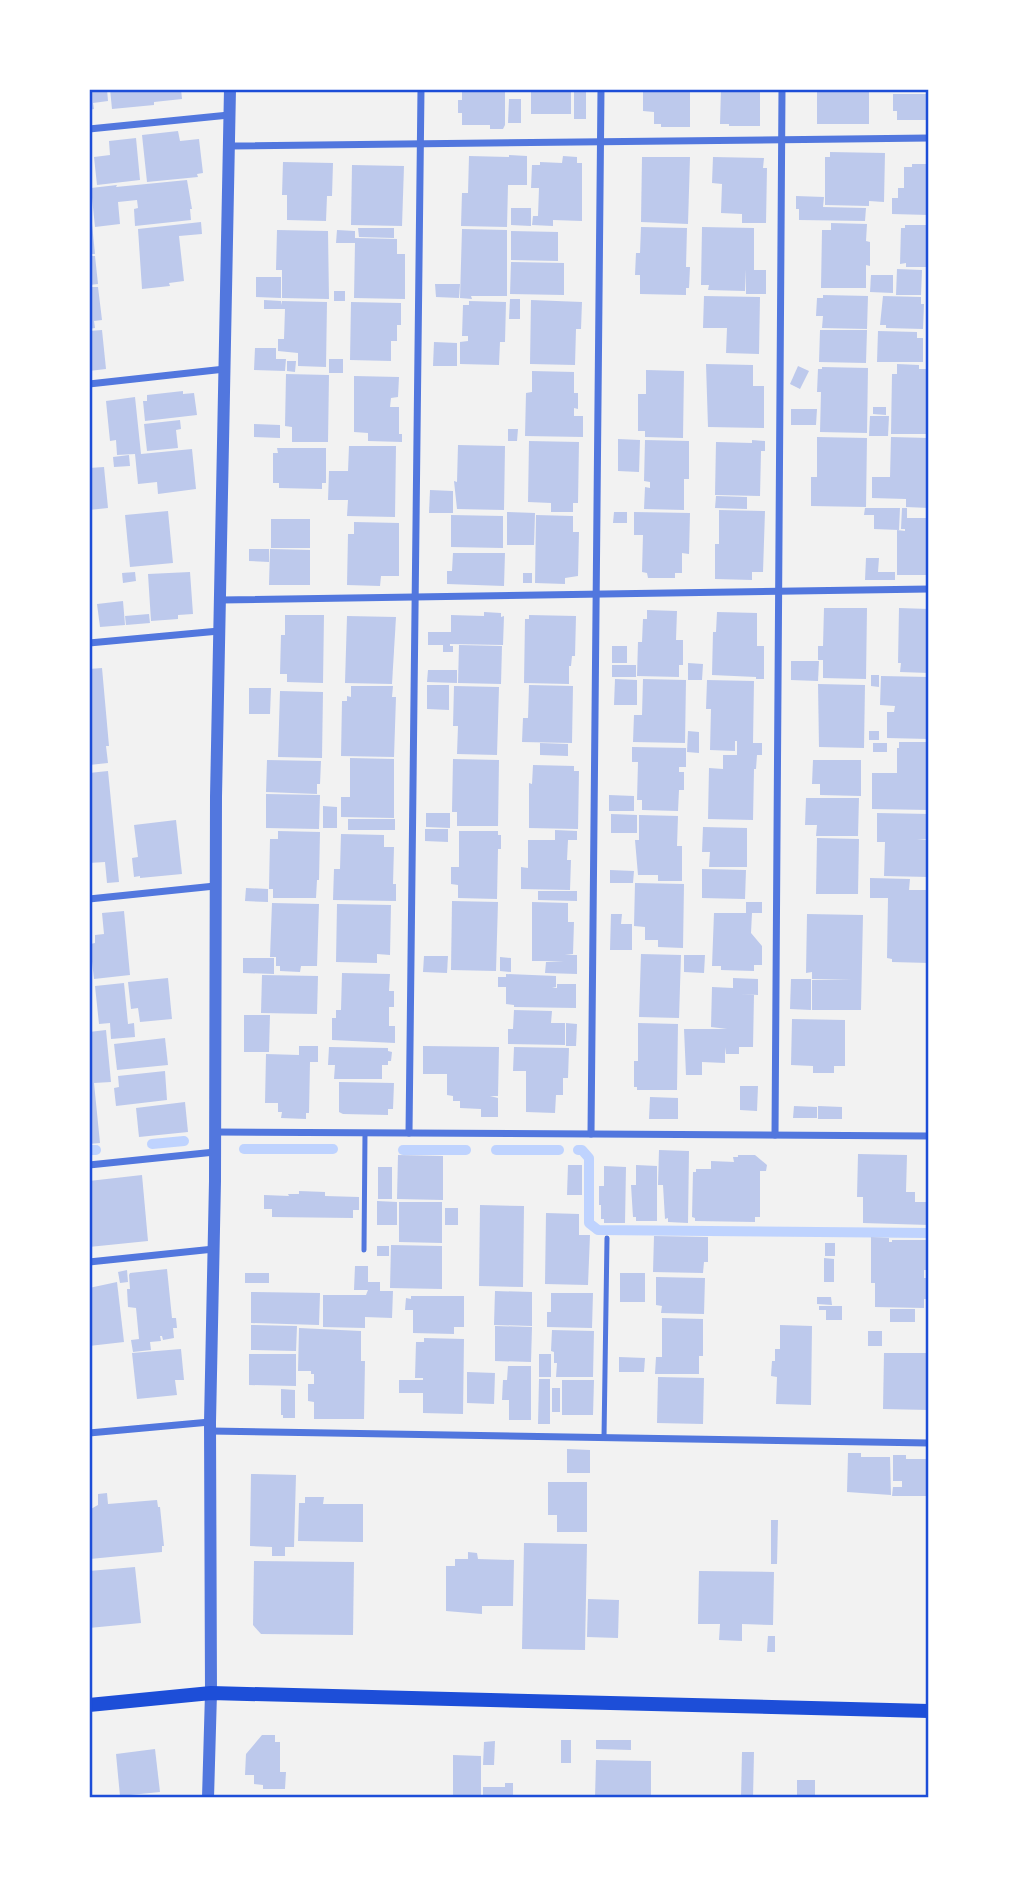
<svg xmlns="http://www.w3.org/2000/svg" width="1018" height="1887" viewBox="0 0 1018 1887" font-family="'Work Sans',sans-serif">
  <rect width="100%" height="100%" fill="#f2f2f2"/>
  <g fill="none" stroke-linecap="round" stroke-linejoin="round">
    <g stroke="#bfd3fe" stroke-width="10">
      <path d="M152 1144 184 1141"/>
      <path d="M244 1149H333"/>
      <path d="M89 1150H96"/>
      <path d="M403 1150H466"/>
      <path d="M496 1150H559"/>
      <path d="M578 1150H582L589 1158V1223L598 1230 929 1233"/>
    </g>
  </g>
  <g fill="#bdc9ec">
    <path d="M89 89H107L108 101 93 103 94 109 89 110Z"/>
    <path d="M110 89H181L182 99 154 102V105L112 109Z"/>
    <path d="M462 89H505V125L503 129H490V125H462V113H458V100H462Z"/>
    <rect x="531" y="89" width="40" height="25"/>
    <rect x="574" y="89" width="12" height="30"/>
    <path d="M643 89H690V127H661V124H654V112L643 111Z"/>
    <path d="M721 89H760V126H729V124H720Z"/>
    <path d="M826 89H869V124H817V91H826Z"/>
    <path d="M893 94H929V120H897V111H893Z"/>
    <path d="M509 99H521V123H508Z"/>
    <path d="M178 131 180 141 199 139 203 173 197 174 198 177 147 182 142 135Z"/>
    <path d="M136 138 140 180 97 185 94 157 110 155 109 141Z"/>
    <path d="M830 152 885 153 884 202 869 201V206L825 205V157H830Z"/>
    <path d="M509 155 527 156V185H508L507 227 461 226 462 193H468L469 156 509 157Z"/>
    <path d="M563 156 577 157V163H582V221L553 220V226L532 225 533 216H538L539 188H531L532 165H540V162L562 163Z"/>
    <path d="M642 157H690L688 224 641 222Z"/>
    <path d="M713 157 764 158 763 168H767L766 223H742V214L721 213 722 184 712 183Z"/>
    <path d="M283 162 333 163 332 196H327L326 221 287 220V195H282Z"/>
    <path d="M912 164H929V215L892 214V198H898V188H904V167H912Z"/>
    <path d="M352 165 404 166 402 226 351 225Z"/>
    <path d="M187 180 192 209H190L191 220 135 226 134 209 138 208 137 200 118 202 120 224 95 227 91 188 117 185 116 187Z"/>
    <path d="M796 196 824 197 823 207 866 208 865 221 799 220V209H796Z"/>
    <path d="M511 208H531V226L511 225Z"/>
    <path d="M89 214H91L95 254H89Z"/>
    <path d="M201 222 202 234 179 236 184 281 169 283 170 286 142 289 138 229Z"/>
    <path d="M831 223 867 224 866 241 870 242V266L866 265V288H821L822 230H831Z"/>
    <path d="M905 225H929V267H906V263L900 264 901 228H905Z"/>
    <path d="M641 227 687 228 686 267H690L689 288H686V295L640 294V275H635L636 253H640Z"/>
    <path d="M702 227 754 228V270H766V294H746V269L745 291 708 290 709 285H701Z"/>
    <path d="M358 228H394V238L359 237Z"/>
    <path d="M462 229 507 230V296H471L472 299 460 298Z"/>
    <path d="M277 230 328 231 329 299 282 298V270H276Z"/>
    <path d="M337 230 355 231V238L397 239V254H405V299L354 298 355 243H336Z"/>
    <path d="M511 231 558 232V261L511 260Z"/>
    <path d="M89 256H95L98 284 89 285Z"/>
    <path d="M511 262 564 263V295L510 294Z"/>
    <path d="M897 269 922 270 921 295H896Z"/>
    <path d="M871 275H893V293L870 292Z"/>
    <path d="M256 277H281V298L256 297Z"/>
    <path d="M435 284H460L459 298 436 297Z"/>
    <path d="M89 287H98L102 320 94 321 95 328 89 329Z"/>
    <rect x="334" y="291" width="11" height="10"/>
    <path d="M823 295 868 296 867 329 822 328 823 316H816L817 298H823Z"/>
    <path d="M704 296 760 297 759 354 726 353 727 328H703Z"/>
    <path d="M883 296 921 297V304H924L923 329 886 328V325H880Z"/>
    <path d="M510 299H520V319H509Z"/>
    <path d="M264 300 281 301V305L282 301 327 302 326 367 298 366V353L278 351V339H284L285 309H264Z"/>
    <path d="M531 300 582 302 581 329H576L575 365 530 364Z"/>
    <path d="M469 301 506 302 505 342H500L499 365 460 364V342L468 341V336H462L463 305H469Z"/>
    <path d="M351 302 401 303V325H397V341H391V361L350 360Z"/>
    <path d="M102 330 106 369 89 371V331Z"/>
    <path d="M820 330H867L866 363 819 362Z"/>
    <path d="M878 331 917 332V338H923V362H877Z"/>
    <path d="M434 342 457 343V366H433Z"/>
    <path d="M255 348H276V359H286L285 371 254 370Z"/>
    <rect x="329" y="359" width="14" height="14"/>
    <path d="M287 361H296L295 372 287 371Z"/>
    <path d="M706 364 753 365V386H764V428L708 427Z"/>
    <path d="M897 364 919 365V369H928L929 434H891L892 374H897Z"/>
    <path d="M798 366 809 371 800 389 790 384Z"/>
    <path d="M822 367 868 368 867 433 820 432 821 392H817L818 369H822Z"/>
    <path d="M646 370 684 371 683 438 645 437V431H638V394H646Z"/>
    <path d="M532 371 574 372V393H578V409L574 408V416H583V437L525 436 526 393 532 392Z"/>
    <path d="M286 374 329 375 328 442H292V427L285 426Z"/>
    <path d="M354 376 399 377 398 397 391 398 390 407H399V434H402V442L368 441V433L354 432Z"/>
    <path d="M183 391V394L194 393 197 415 145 421 143 401H147V395Z"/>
    <path d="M135 397 141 454 192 449 196 489 158 494 157 482 138 484 135 454 117 455 116 440 110 441 106 401Z"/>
    <path d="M873 407H886V415L873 414Z"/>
    <path d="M791 409H817L816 425H791Z"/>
    <path d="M870 416H889L888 436H869Z"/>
    <path d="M180 420 181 429 176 430 178 448 147 451 144 424Z"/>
    <path d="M254 424 280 425V438L254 437Z"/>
    <path d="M508 429H518L517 441H508Z"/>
    <path d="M817 437 867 438 866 507 811 506V477H817Z"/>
    <path d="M891 437 929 438V508L906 507V499L872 498V477H890Z"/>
    <path d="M618 439 640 440 639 472 618 471Z"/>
    <path d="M645 440 689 441V479H684V510L644 509 645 487 650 488V482L644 481Z"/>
    <path d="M752 440 765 441V451H761L760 496 715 495 716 442 752 443Z"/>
    <path d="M529 441 579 442 578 503H573V512H551V503L528 502Z"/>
    <path d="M458 445 505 446 504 510 457 509 454 481 457 482Z"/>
    <path d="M349 446H396L395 517 347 516 348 500H328L329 471H348Z"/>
    <path d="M277 448H326V483H322V489L279 488V483H273V453H278Z"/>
    <path d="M129 455 130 466 114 467 113 457Z"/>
    <path d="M104 467 108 508 89 510V468Z"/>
    <path d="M430 490 453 491V513H429Z"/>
    <path d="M716 496 747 497V509L715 508Z"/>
    <path d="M865 508H900L899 530 874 529V515H864Z"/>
    <path d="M902 508H907V518H929V575H897V530L905 531V529H901Z"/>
    <path d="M719 510 765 511 763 572H752V580L715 579V544H719Z"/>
    <path d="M168 511 173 563 130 567 125 515Z"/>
    <path d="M507 512 535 513 534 545H507Z"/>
    <path d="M614 512H627V523H613Z"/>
    <path d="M634 512 690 513 689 554 682 553V573H675V578H648L647 573 642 572 643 535H634Z"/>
    <path d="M451 515 503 516V548L451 547Z"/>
    <path d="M536 515 573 516V532H579L578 576 565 578V584L535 583Z"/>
    <rect x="271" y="519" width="39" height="29"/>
    <path d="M354 522 399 523V576H381L380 586 347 585 348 534H354Z"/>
    <path d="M249 549H269V562L249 561Z"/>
    <path d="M270 549 310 550V585H269Z"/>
    <path d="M453 553H505L504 586 447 584V571H452Z"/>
    <path d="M866 558H879L878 572H895V580H865Z"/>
    <path d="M135 572 136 581 123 583 122 573Z"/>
    <path d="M190 572 193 614 178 615V619L151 621 148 574Z"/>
    <rect x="523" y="573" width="9" height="10"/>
    <path d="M123 601 125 625 100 627 97 604Z"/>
    <path d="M824 608H867L866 679 823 678V660H818V646H823Z"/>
    <path d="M899 608 929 609V673L900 672 901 663H898Z"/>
    <path d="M647 610 677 611 676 640H683V665H679V677L637 676 638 642H642L643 619H647Z"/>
    <path d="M484 612 501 613V617L504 616 503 645 450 644V646H453V652H443V645H428V632H451V615L484 616Z"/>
    <path d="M717 612 757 613V646H764V679H756V677L712 675 713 632H716Z"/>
    <path d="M149 614 150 623 126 625 125 616Z"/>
    <path d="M285 615H324L323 683 287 682V674H280L281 635H285Z"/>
    <path d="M529 615 576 616 575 656H572L571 666H569V684L524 683 525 619H529Z"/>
    <path d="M347 616 396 617 392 684 345 683Z"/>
    <path d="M459 645 502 646 501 684 458 683Z"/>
    <rect x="612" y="646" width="15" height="17"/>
    <path d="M791 661H819L818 681 791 680Z"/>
    <path d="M688 663 703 664 702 680H688Z"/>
    <rect x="612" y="665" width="24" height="12"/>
    <path d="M102 668 109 746H106L108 763 89 765V669Z"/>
    <path d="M428 670H457V683L427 682Z"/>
    <path d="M871 675H879V687L871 686Z"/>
    <path d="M881 676 929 677V739L887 738V712H894L895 706 880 705Z"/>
    <path d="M615 679 637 680V705H614Z"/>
    <path d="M643 679 686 680 685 743 633 742 634 715H642Z"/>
    <path d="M707 680 754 681 753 743H762V755H757L756 769H754L753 820 708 819 709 768 723 769V755H737V741H735V751L710 750 711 709H706Z"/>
    <path d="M818 684 865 685 864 748 819 747Z"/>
    <path d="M427 685H449V710L427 709Z"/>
    <path d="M529 685 573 686 572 743 522 742 523 718H528Z"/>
    <path d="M351 686H393L392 697H396L394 757 341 756 342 701H347V696L351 697Z"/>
    <path d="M454 686 499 687 497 755 457 754 458 726H453Z"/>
    <path d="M249 688H271L270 714H249Z"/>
    <path d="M280 691 323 692 322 758 278 757Z"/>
    <path d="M688 731 699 732V753L687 752Z"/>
    <rect x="869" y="731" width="10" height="9"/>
    <path d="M899 742H928L929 810 872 809V773H897V748H899Z"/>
    <path d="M540 743 568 744V756L540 755Z"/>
    <rect x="873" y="743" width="14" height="9"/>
    <path d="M632 747 686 748V767H679V772H684V790H679L678 811 642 810V800H637L638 762H632Z"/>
    <path d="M350 758 394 759V818L341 817V797H350Z"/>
    <path d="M453 759 499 760 498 826H457V812H452Z"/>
    <path d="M267 760 321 761 320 784H317V794L266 792Z"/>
    <path d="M813 760H861V796L820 795V784H812Z"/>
    <path d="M533 765 574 766V771H579L578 829 529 828V783L532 784Z"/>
    <path d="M108 771 119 882 107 883 105 862 89 863V773Z"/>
    <path d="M266 794 320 795 319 829 266 828Z"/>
    <path d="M609 795 634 796V811H609Z"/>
    <path d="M806 798H859L858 836H816L817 825H805Z"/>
    <path d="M323 806 337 807V828H323Z"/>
    <path d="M426 813H450V828L426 827Z"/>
    <path d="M877 813 929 814V839L917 840H929V877L884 876 885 842H877Z"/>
    <path d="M611 814 637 815V833H611Z"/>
    <path d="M639 815 678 816 677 846H682V881H658V875H638L635 840H639Z"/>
    <rect x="348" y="819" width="47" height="11"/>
    <path d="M176 820 182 874 140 878V876L134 877 132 858 138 857 134 825Z"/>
    <path d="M703 827 747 828V867H709L710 852H702Z"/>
    <path d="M425 829H448V842L425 841Z"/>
    <path d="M555 830 577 831V840H568L567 860H571L570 890 521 889V867L528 868V840H555Z"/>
    <path d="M278 831 320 832 319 880H317L316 898H273V889H269L270 839H278Z"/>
    <path d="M459 831H498V835H501V849H498L497 899 458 898V885L451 884V867H459Z"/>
    <path d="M341 834 384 835V847H394L393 884H396V901L333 900 334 869H340Z"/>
    <path d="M817 838 859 839 858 894H816Z"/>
    <path d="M702 869 746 870 745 899 702 898Z"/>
    <path d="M610 870 634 871 633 883H610Z"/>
    <path d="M870 878 910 879 909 890H929V963L892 962V959L887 958 888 898H870Z"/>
    <path d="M635 883 684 884 683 948 658 947V940H645V927L634 926Z"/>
    <path d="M246 888 268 889V902L245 901Z"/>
    <path d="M538 891H577V901L538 900Z"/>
    <path d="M452 901 498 902 496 971 451 970Z"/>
    <path d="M532 902 568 903V922H574L573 954 565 955H577V974L545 973 546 962 564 961H532Z"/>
    <path d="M746 902H762V913H752L751 933 762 946V965H754V971L721 970V966H712L714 913H746Z"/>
    <path d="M272 903 319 904 317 966H301L300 972 280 971V966H276V957H270Z"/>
    <path d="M337 904 391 905 390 955 377 954V963L336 962Z"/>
    <path d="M124 911 130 975 94 979 90 944 95 943V935L104 934 102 913Z"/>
    <path d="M611 914H622L621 924H632V950H610Z"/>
    <path d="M807 914 863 915 861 1010H812V980H852L812 979V972L806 973Z"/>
    <path d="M641 954 681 955 679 1018 639 1017Z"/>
    <path d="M684 955H705L704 973 684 972Z"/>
    <path d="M424 956H448L447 973 423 972Z"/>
    <path d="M500 957 511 958V972L500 971Z"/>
    <path d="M243 958H274V974L243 973Z"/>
    <path d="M342 973 390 974 389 991H394V1007H389V1026H395V1043L332 1040V1018H336V1010H341Z"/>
    <path d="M506 974 556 976V987L552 988H557V984H576V1008L514 1007V1005L506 1004V987H498V977H506Z"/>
    <path d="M262 975 318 976 317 1014 261 1013Z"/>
    <path d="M168 978 172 1019 140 1022 138 1008 131 1009 128 982Z"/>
    <path d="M733 978 758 979V995L740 994 754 995 753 1047H739V1054H726L725 1047V1063L702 1062V1075H686L684 1029H727L711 1027 712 987 733 988Z"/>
    <path d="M791 979H811V1010L790 1009Z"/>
    <path d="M124 983 128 1024 134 1023 135 1037 111 1039 110 1023 99 1024 95 986Z"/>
    <path d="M514 1010 552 1011 551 1023H565V1045L508 1044V1029H513Z"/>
    <path d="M244 1015H270L269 1052H244Z"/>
    <path d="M792 1019 845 1020V1066H834V1073H813V1066L791 1065Z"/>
    <path d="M566 1023 577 1024 576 1046H566Z"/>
    <path d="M638 1023 678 1024 677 1090H637V1087H634V1061H638Z"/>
    <path d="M106 1030 111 1082 94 1083 100 1143 89 1144V1032Z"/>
    <path d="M165 1038 168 1065 117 1070 114 1044Z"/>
    <path d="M299 1046H318V1062H310L309 1113H306V1119L281 1118 282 1112H278V1103H265L266 1054 299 1055Z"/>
    <path d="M423 1046 499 1047 498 1096H490L498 1098V1117H481V1109L460 1108V1101H453V1096L447 1095V1074H423Z"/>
    <path d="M329 1047 388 1048V1051L392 1052 391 1061H388V1065H382V1079H334L335 1065H328Z"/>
    <path d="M514 1047 569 1048 568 1078H563V1095H556L555 1113 526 1112V1071H513Z"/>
    <path d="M165 1071 167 1100 116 1106 114 1088 119 1087 118 1076Z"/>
    <path d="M339 1082 394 1083 393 1109H388V1115L343 1114 339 1112Z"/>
    <path d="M740 1086H758L757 1111 740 1110Z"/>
    <path d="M650 1097 678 1098V1119H649Z"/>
    <path d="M185 1102 188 1132 139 1137 136 1108Z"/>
    <path d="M794 1106 817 1107V1118H793Z"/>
    <path d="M818 1106 842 1107V1119H818Z"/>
    <path d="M659 1150 689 1151 688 1223 668 1222V1218L665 1219 663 1185H658Z"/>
    <path d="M858 1154 907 1155 906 1192H915V1202H929V1225L863 1223V1197H857Z"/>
    <path d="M398 1155 443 1156V1200L397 1199Z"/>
    <path d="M738 1155H755L767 1165 766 1171H760V1217H755V1222L695 1221V1218L692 1217 693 1172H696V1169H711V1161L734 1162 733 1157H738Z"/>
    <path d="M568 1165H582V1195H567Z"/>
    <path d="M636 1165 657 1166V1221H636V1217H633L631 1185H636Z"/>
    <path d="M604 1166 626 1167 625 1223H604V1219H601V1205H599V1186H604Z"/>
    <rect x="378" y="1167" width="14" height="32"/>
    <path d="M142 1175 148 1241 89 1247V1181Z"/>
    <path d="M299 1191 325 1192V1196L359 1197V1210H353V1218L272 1217V1209H264V1195L289 1196 288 1194H299Z"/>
    <path d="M377 1201 397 1202V1225H377Z"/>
    <path d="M399 1202H442V1243L399 1242Z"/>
    <path d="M480 1205 524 1206 523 1287 479 1286Z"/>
    <rect x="445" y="1208" width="13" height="17"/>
    <path d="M546 1213 579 1214V1235H590L588 1285 545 1284Z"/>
    <path d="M654 1236 708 1237V1262H704L703 1273 653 1272Z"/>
    <path d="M871 1237 889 1238V1242H892V1240H929V1270H924V1278H927V1299H924V1308L875 1307V1283H871Z"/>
    <rect x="825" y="1243" width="10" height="13"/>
    <path d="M391 1245 442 1246V1289L390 1288Z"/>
    <rect x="377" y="1246" width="12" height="10"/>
    <path d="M824 1258 834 1259V1282H824Z"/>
    <path d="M355 1266H368V1282H380V1291H393L392 1318 365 1317V1328L323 1327V1295H366L368 1290H354Z"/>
    <path d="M167 1269 172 1318H176L177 1328H173L174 1338 163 1340 162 1336H160L161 1341 150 1342 151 1350 133 1352 131 1340 139 1339 136 1308 128 1307 127 1289H130L129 1275 130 1273Z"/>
    <path d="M127 1270 128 1282 120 1283 118 1272Z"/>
    <rect x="245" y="1273" width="24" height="10"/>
    <rect x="620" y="1273" width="25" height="29"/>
    <path d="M656 1277 705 1278 704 1314 661 1313 662 1306 656 1305Z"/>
    <path d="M117 1282 124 1342 89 1346V1288Z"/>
    <path d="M495 1291 532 1292V1326L494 1325Z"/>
    <path d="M251 1292 320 1293 319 1325 251 1323Z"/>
    <path d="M551 1293H593L592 1328 547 1327V1312H551Z"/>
    <path d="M411 1296H464V1327H454V1334L413 1333V1310H405L406 1298 411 1299Z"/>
    <path d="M817 1297H831L832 1305 817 1304Z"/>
    <path d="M819 1306H842V1320H826V1310H819Z"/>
    <rect x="890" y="1309" width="25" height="13"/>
    <path d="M662 1318 703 1319V1356H699V1374H655L656 1357H662Z"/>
    <path d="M251 1325 297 1326 296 1351 251 1350Z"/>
    <path d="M780 1325 812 1326 811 1405 776 1404 777 1377 771 1376 772 1361H775V1349H780Z"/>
    <path d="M495 1326 532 1327 531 1362 495 1361Z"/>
    <path d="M299 1328 361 1331V1361H365L364 1419H314V1402L308 1401V1384H314V1374H311V1371H298Z"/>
    <path d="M552 1330 594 1331 593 1377H556L557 1363H554V1352L551 1351Z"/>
    <rect x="868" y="1331" width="14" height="15"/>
    <path d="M424 1338 464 1339 463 1414 423 1413V1393H399V1380H423V1378H415L416 1342H424Z"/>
    <path d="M181 1349 184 1380H175L177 1395 137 1399 132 1353Z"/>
    <path d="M884 1353H929V1410L883 1409Z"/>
    <path d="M249 1354H296V1386L249 1385Z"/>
    <rect x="539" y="1354" width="12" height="23"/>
    <path d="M619 1357 645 1358 644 1372H619Z"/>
    <path d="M508 1366H531V1420H509V1400H502L503 1380H507Z"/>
    <path d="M467 1372 495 1373 494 1404 467 1403Z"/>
    <path d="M658 1377 704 1378 703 1424 657 1423Z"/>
    <path d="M539 1379H550V1424H538Z"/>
    <path d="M562 1380H594L593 1415H562Z"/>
    <rect x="552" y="1388" width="8" height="24"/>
    <path d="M281 1389 295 1390V1418H283V1415H281Z"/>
    <path d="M567 1449 590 1450V1473H567Z"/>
    <path d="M848 1453H861V1457H890L891 1495 847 1492Z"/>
    <path d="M893 1455H906V1459H929V1496H892L893 1487H902V1481H893Z"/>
    <path d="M251 1474 296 1475 294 1547H285V1556H272V1547L250 1546Z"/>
    <path d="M548 1482H587V1532H557V1515H548Z"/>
    <path d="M107 1493 108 1504 157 1500 158 1507H160L164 1546H162V1552L90 1559 89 1510 98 1505V1494Z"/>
    <path d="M305 1497H324L323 1504H363V1542L298 1541 299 1503H305Z"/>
    <path d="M771 1520H778L777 1564H771Z"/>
    <path d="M524 1543 587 1544 585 1650 522 1649Z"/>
    <path d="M468 1552 477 1553 478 1559 514 1560 513 1606H482V1614L446 1611V1566H455V1559H468Z"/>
    <path d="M254 1561 354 1562 353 1635 261 1634 253 1625Z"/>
    <path d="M135 1567 141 1623 89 1628V1571Z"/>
    <path d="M699 1571 774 1572 773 1625 742 1624V1641L719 1640 720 1624H698Z"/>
    <path d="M588 1599 619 1600 618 1638 587 1637Z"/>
    <path d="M768 1636H775V1652H767Z"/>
    <path d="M262 1735H275V1742H280V1772H286L285 1789H263V1785L254 1784V1775H245L246 1754Z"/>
    <rect x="561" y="1740" width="10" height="23"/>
    <path d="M596 1740H631V1750L596 1749Z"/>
    <path d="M495 1741 494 1765H483L484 1742Z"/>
    <path d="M155 1749 160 1792 120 1796 116 1754Z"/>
    <path d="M742 1752H754L753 1798H741Z"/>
    <path d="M453 1755 481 1756V1798H453Z"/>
    <path d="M596 1760 651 1761V1798H595Z"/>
    <rect x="797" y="1780" width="18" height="18"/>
    <path d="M505 1783H513V1798H483V1787H505Z"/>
  </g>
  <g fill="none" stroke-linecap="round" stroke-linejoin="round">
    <g stroke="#5277de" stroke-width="5">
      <path d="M364 1250 365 1133"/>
      <path d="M604 1438 607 1238"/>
    </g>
    <g stroke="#5277de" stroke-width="7">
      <path d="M89 129 229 115"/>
      <path d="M230 146 929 138"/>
      <path d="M89 384 225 369"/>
      <path d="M221 600 929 589"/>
      <path d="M89 643 219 631"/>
      <path d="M89 899 215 886"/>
      <path d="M215 1132 409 1133 421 89"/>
      <path d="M409 1133 929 1136"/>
      <path d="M591 1134 601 89"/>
      <path d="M775 1135 782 89"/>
      <path d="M89 1165 215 1152"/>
      <path d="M89 1262 214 1249"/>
      <path d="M210 1431 929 1443"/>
      <path d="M89 1433 210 1422"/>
    </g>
    <path stroke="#5277de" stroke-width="12" d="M208 1798 211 1693 210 1422 215 1181 216 797 230 89"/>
    <path stroke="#1d4ed8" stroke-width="14" d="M89 1705 211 1693 929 1711"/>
  </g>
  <rect width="1018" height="1887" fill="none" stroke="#ffffff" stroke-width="182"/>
  <rect x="91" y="91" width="836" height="1705" fill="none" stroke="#1d4ed8" stroke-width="2.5"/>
</svg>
